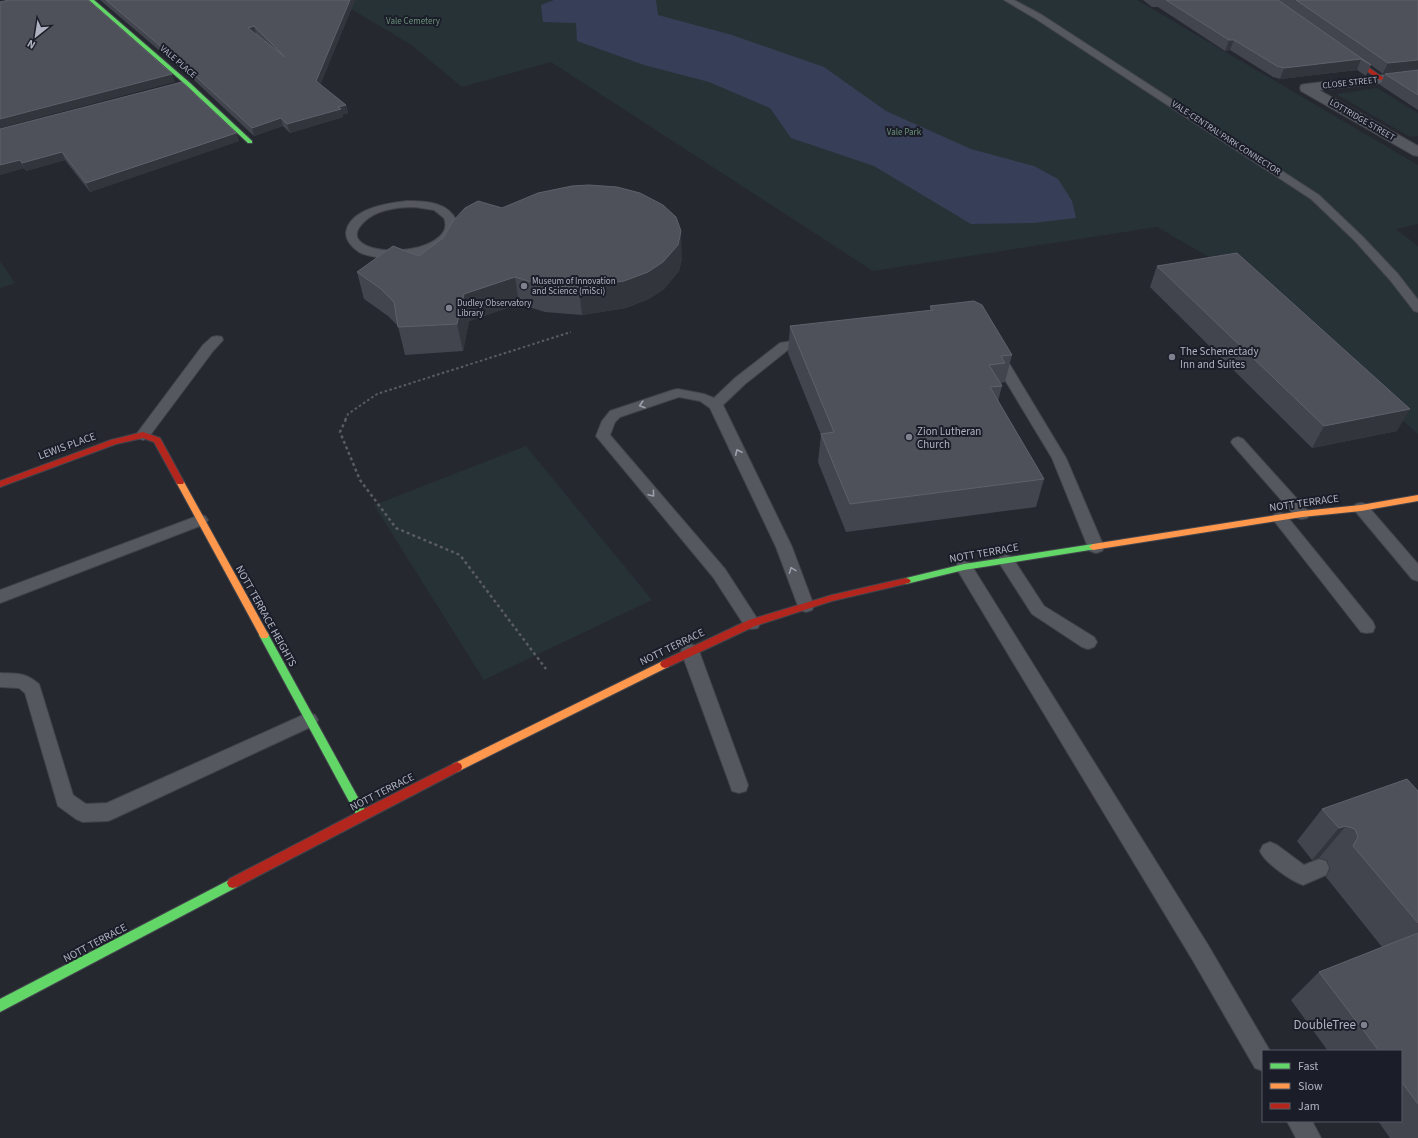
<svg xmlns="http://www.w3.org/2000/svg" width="1418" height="1138" viewBox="0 0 1418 1138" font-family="'Source Sans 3',sans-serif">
  <rect width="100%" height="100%" fill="#262830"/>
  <g fill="#273237">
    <path d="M336 0H1137L1418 165V224L1396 229 1418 246V434L1291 320 1223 265 1157 227 873 271 551 62 462 87 410 44Z"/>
    <path d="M1377 88 1418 113V136L1410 137 1336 94Z"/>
    <path d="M0 261 15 283 0 288Z"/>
    <path d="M526 446 652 600 484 680 374 505Z"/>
  </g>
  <path fill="#373f58" d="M554 0H656L658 15 732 35 824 67 886 111 971 149 1034 166 1058 179 1072 201 1076 218 1033 223 971 224 874 166 791 138 770 108 709 82 644 65 577 41 576 23 543 22 541 5Z"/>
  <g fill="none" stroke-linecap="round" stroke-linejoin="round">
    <g stroke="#414349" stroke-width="2">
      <g id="lane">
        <path d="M1004 0H1014L1042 15 1319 195 1363 237 1398 274 1418 300V312L1414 311 1390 280 1355 241 1311 199 1036 19Z"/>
        <path d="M407 201C426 201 449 202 457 222 457 259 384 265 359 252 353 248 346 241 346 233 349 208 389 203 407 201ZM415 207 434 210 444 218C447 225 445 232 439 237 412 261 331 251 365 221 378 209 399 207 415 207Z"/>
        <path d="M217 336 222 337 223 340 213 351 148 438 143 440 138 438 136 435 138 432 203 345 212 337Z"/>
        <path d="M810 338 815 339 816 342 815 345 789 349 745 384 723 405 792 547 814 606 812 610 806 612 800 610 798 606 776 547 710 408 700 401 679 397 620 417 615 422 610 435 725 569 760 623 758 628 752 629 746 628 713 577 596 436 602 421 610 411 673 390 678 389 704 394 714 398 735 378 780 343Z"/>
        <path d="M997 351 1002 352 1004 355 1066 458 1104 547 1102 551 1096 553 1090 551 1088 547 1052 458 990 355 992 352Z"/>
        <path d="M1238 437 1243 439 1307 510 1310 514 1307 518 1302 519 1297 518 1233 445 1231 442 1233 439Z"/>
        <path d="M1361 503 1366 504 1418 564V581L1412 579 1356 512 1353 508 1356 504Z"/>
        <path d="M1280 513 1285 514 1373 622 1375 627 1373 632 1367 633 1361 632 1275 522 1272 518 1275 514Z"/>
        <path d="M200 515 205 516 208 520 205 524 0 603V590Z"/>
        <path d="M1006 555 1012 557 1044 606 1094 637 1097 642 1094 647 1088 649 1082 647 1032 614 998 561 1000 557Z"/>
        <path d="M964 561 970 563 1208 945 1270 1051H1263V1071L1255 1068 1192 959 958 571 956 567 958 563Z"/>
        <path d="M690 644 696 646 699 651 748 785 746 791 739 793 732 791 730 785 681 651 684 646Z"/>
        <path d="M0 673C18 674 24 672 39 684L73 795 86 804 107 803 303 715 309 713 315 715 318 720 315 725 115 818 108 821 83 822 76 819 58 806 25 693 19 688 0 687Z"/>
        <path d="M1270 842 1277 845 1304 865 1319 859 1326 861 1329 868 1326 875 1303 885C1291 881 1265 863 1260 851L1263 845Z"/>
        <path d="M1287 1121H1312L1321 1138H1296Z"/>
      </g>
    </g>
    <g stroke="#414349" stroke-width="2">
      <path id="street" d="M1418 71V79L1319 90 1418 146V156L1413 155 1301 91 1300 88 1301 85 1306 84Z"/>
    </g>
    <g stroke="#43454d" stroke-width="2">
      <g id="fast">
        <path d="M89 0H94L190 83 252 141V143H248L186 85Z"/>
        <path d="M1093 544 1096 545 1097 547 1096 549 964 570 906 584 901 581 906 578 964 564Z"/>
        <path d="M264 631 267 632 366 812 367 815 366 818 362 820 358 818 259 635 261 632Z"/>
        <path d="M233 878 237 879 239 883 237 887 0 1012V999Z"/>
      </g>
    </g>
    <g stroke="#43454d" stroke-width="2">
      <g id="slow">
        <path d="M180 479 184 482 267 632 269 635 267 638H261L176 482Z"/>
        <path d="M1418 495V501L1361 511 1302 517 1093 550 1089 547 1093 544 1302 511 1361 505Z"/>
        <path d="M665 660 668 661 670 664 668 667 461 770 457 772 453 770 452 767 453 764Z"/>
      </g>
    </g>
    <g stroke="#43454d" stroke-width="2">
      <g id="jam">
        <path d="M1342 52H1346L1385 79 1380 80 1342 54Z"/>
        <path d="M143 432 160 438 184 482 183 484H177L154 442 143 438 116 444 0 487V481L111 440Z"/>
        <path d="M906 578 909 579 911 581 909 583 832 601 755 626 668 667 665 668 662 667 660 664 662 661 749 620 832 595Z"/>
        <path d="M457 762 461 764 462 767 461 770 237 887 233 888 229 887 227 883 229 879 358 812Z"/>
      </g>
    </g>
    <path stroke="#595c62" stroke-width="2" stroke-dasharray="2.5 2.5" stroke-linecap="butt" d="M345 420 348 414 377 394 571 332"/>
    <path stroke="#595c62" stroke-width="2.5" stroke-dasharray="3 3" stroke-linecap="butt" d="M346 419 340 432 360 480 396 528 460 555 546 669"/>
    <use href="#lane" fill="#55585f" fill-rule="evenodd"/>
    <use href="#street" fill="#55585f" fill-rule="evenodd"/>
    <use href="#fast" fill="#63d668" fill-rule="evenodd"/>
    <use href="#slow" fill="#ff974d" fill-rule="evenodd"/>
    <use href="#jam" fill="#b3261e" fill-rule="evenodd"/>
  </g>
  <g fill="#43454e">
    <path d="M100 0H355L320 85 346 105 348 113 342 115 343 117 290 133 283 126 254 136 194 80Z"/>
    <path d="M1143 0H1418L1383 74 1371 65 1366 76 1357 70 1280 79 1273 77 1230 50 1225 51 1158 7H1152Z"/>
    <path d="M1418 70V110L1380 85 1385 74Z"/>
    <path d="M0 129 236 133 239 141 90 192 65 160 26 171 24 168 0 175Z"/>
    <path d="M502 208 682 258 679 271 664 289 649 299 626 308 582 315 545 312 519 304 469 321 463 351 405 355 398 326 388 316 364 299 357 272 419 256Z"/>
    <path d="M1157 266 1397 431 1312 448 1150 287Z"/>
    <path d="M930 306 1012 355 1005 382 1001 383 1002 386 998 401 1044 479 1036 507 846 532 818 462 821 435 788 353 790 326 930 311Z"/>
    <path d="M1418 791V1138H1390L1378 1121H1401V1051H1328L1291 1000 1319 972 1382 947 1326 877 1330 869 1327 860 1319 858 1312 860 1297 841 1322 809Z"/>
  </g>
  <g fill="#33353d">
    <path d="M350 0H355L318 90 316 81Z"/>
    <path d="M254 26 256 34 250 36 248 28Z"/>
    <path d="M1229 40H1234L1230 50 1225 51Z"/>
    <path d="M1361 59 1357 70 1280 79 1284 68Z"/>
    <path d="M1418 60V70L1383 74 1388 63Z"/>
    <path d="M172 74 175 82 0 128V119Z"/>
    <path d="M346 105 348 113 342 115 343 117 290 133 287 124Z"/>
    <path d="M281 118 283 126 254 136 252 128Z"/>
    <path d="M236 133 239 141 90 192 86 183Z"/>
    <path d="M62 152 65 160 26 171 22 163Z"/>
    <path d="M20 160 24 168 0 175V165Z"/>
    <path d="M681 231 682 258 679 271 664 289 649 299 626 308 582 315 579 288Z"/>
    <path d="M515 277 519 304 469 321 463 351 457 324 464 294Z"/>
    <path d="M1410 409 1397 431 1312 448 1324 426Z"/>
    <path d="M1346 826 1319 858 1312 860 1339 828Z"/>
  </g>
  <g fill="#4f515a" stroke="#5e606a" fill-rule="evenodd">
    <path d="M9 0H88L172 74 0 119V2Z"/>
    <path d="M106 0H350L316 81 346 105 338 107 341 109 287 124 281 118 252 128 191 72ZM254 26 285 57 248 28Z"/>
    <path d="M1166 0H1278L1371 65 1361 59 1284 68 1277 66 1234 40H1229Z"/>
    <path d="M1296 0H1418V60L1388 63Z"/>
    <path d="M1418 70V95L1385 74Z"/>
    <path d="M182 82 236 133 86 183 62 152 22 163 20 160 0 165V129Z"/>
    <path d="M589 185 617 187 640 193 663 205 676 217 681 231 678 245 663 262 648 272 624 281 579 288 541 285 515 277 464 294 457 324 398 327 394 302 381 289 357 272 393 246 419 256 443 238 453 221 465 208 478 201 502 208 538 193 572 186Z"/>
    <path d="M1237 253 1410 409 1324 426 1157 266Z"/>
    <path d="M974 301 982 305 1012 355 1001 356 1005 363 989 365 1002 386 990 387 1044 479 850 504 821 434 834 432 790 326 933 310 930 306Z"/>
    <path d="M1407 779 1418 791V923L1353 846 1358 837 1355 829 1346 826 1339 828 1322 809Z"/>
    <path d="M1418 933V1104L1401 1081V1051H1379L1319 972Z"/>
  </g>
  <defs><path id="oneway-chevron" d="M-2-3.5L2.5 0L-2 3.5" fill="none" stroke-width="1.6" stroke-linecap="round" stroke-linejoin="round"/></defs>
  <g stroke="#9da1ad">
    <use href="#oneway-chevron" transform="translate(642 405) rotate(162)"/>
    <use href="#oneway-chevron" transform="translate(738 452) rotate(-115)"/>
    <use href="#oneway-chevron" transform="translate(652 494) rotate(50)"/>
    <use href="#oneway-chevron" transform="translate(792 570) rotate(-111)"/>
  </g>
  <g fill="#7f828e" stroke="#1b1e29" stroke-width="1.5">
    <circle cx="524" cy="286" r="4"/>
    <circle cx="449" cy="308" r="4"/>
    <circle cx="1172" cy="357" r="4"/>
    <circle cx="909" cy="437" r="4"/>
    <circle cx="1364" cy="1025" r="4"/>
  </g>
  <g text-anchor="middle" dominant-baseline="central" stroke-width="4" stroke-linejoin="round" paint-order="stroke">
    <g font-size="9" fill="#6a8f79" stroke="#1b1e29">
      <text x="413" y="21">Vale Cemetery</text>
      <text x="904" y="132">Vale Park</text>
    </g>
    <g font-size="9" fill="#afb3c1" stroke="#1b1e29">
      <text transform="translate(178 62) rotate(41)">VALE PLACE</text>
      <text transform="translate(1350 83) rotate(-6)">CLOSE STREET</text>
      <text transform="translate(1362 120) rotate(30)">LOTTRIDGE STREET</text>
      <text transform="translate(1226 138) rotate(33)">VALE-CENTRAL PARK CONNECTOR</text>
    </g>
    <g font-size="9" fill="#afb3c1" stroke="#1b1e29" text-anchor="start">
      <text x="532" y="281">Museum of Innovation<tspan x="532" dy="10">and Science (miSci)</tspan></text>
      <text x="457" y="303">Dudley Observatory<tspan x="457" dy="10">Library</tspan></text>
    </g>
    <g font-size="11" fill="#afb3c1" stroke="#1b1e29" text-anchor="start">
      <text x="1180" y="351">The Schenectady<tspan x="1180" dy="13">Inn and Suites</tspan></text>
      <text x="917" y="431">Zion Lutheran<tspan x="917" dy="13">Church</tspan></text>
    </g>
    <g font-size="11" fill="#afb3c1" stroke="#1b1e29">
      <text transform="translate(67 446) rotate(-20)">LEWIS PLACE</text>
      <text transform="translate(1304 503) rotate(-8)">NOTT TERRACE</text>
      <text transform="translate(984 553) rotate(-10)">NOTT TERRACE</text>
      <text transform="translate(266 616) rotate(61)">NOTT TERRACE HEIGHTS</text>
      <text transform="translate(672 647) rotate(-26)">NOTT TERRACE</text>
      <text transform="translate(382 792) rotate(-27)">NOTT TERRACE</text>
      <text transform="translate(95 943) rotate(-28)">NOTT TERRACE</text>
    </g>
    <g font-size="13" fill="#afb3c1" stroke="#1b1e29" text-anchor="end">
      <text x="1356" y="1025">DoubleTree</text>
    </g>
  </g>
  <rect x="1262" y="1050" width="140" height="72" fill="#1b1e29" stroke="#565a66"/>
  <rect x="1270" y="1063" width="20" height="6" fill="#63d668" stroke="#565a66"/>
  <text x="1298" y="1070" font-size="12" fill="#afb3c1">Fast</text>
  <rect x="1270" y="1083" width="20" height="6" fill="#ff974d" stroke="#565a66"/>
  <text x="1298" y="1090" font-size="12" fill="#afb3c1">Slow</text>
  <rect x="1270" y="1103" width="20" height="6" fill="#b3261e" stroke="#565a66"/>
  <text x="1298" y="1110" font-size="12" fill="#afb3c1">Jam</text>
  <g transform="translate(36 36) rotate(210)" stroke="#1b1e29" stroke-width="3" paint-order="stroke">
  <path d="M0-3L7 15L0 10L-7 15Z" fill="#afb3c1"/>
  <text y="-6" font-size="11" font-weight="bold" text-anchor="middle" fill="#afb3c1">N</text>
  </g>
</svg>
